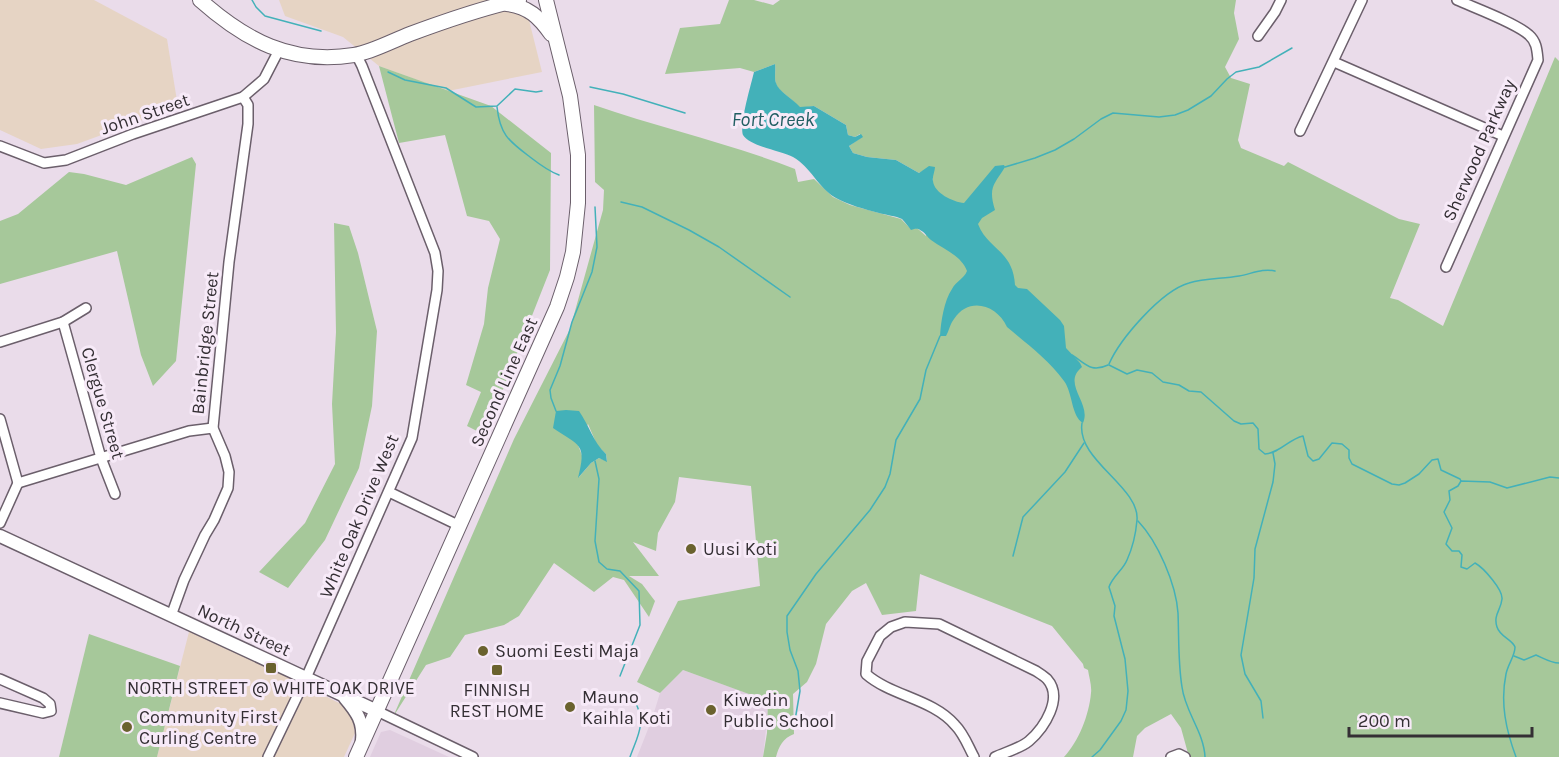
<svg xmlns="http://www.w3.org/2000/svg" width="1559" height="757" viewBox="0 0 1559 757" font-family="Karla,sans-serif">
  <rect width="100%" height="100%" fill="#eadcea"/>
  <g fill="#e0cee0">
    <path d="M683 670 769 701 763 757H637L652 719 660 693Z"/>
    <path d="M390 730 449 757H370L381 732Z"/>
  </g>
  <g fill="#e6d4c4">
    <path d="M0 0H94L167 39 178 107 77 144 41 149 0 130Z"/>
    <path d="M279 0H524L542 72 448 91 379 66 343 37 285 16Z"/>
    <path d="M190 628 351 709 355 733 344 757H157Z"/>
  </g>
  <g fill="#a6c89a" fill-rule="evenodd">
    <path d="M729 0H754L773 5 780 0H1236L1234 13 1239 39 1225 67 1231 78 1250 84 1238 140 1241 148 1284 166 1288 162 1399 219 1420 224 1390 298 1398 300 1443 326 1555 57 1559 61V757H1189L1181 728 1171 714 1145 728 1137 736 1133 757H1064C1079 741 1089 715 1091 693 1092 686 1089 677 1088 670L1084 668 1083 664 1052 626 920 574 916 611 882 615 866 583 852 591 826 624 816 664 807 682 793 694 794 734C783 738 779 746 776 757H763L767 733 768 701 683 670 660 693 637 682 678 601 760 586 751 486 679 477 675 502 658 533 656 551 633 542 659 576H629L642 584 655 601 649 617 624 580 613 577 594 592 554 563 519 616 504 625 465 635 450 657 426 665 393 717 514 439 570 329 603 210 604 190 595 182 594 105C660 128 729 143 795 169L798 182 814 179 833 197 850 205 901 219 911 229 917 228 926 236 933 176 923 171 919 173 896 160 867 157 853 153 849 146 862 137 860 134 855 137 848 135 846 125 814 106 800 108C793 99 778 91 776 84 774 78 776 70 775 64L754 72 740 68 665 74 680 28 720 24ZM588 424 597 445 606 454 607 461 599 458 591 463 579 477 583 458 578 445Z"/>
    <path d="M379 66 491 106 551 153 550 270 485 435 467 426 481 392 466 385 484 324 488 288 500 239 489 221 467 216 445 135 399 143Z"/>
    <path d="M192 157 196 164 176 361 153 386 141 355 117 251 0 284V221L18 214 69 172 84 174 126 185Z"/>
    <path d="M334 223 349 226 358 253 377 331 372 406 359 468 325 540 288 588 259 572 305 523 335 464 332 404 336 332Z"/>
    <path d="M89 634 180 666 157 757H59Z"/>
  </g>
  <g fill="#43b1b9">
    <path d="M775 64C776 70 774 78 776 83 778 91 793 99 800 107L814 106 846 125 848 135 855 137 861 134 863 137 849 146 853 153 867 157 896 160 919 173 929 166 935 167C935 171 932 177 933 181 934 193 953 202 964 203L995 166 1004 165 1005 167C994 185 988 187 995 210L982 218 978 224C988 250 1013 250 1015 285L1018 288 1027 289 1060 320 1064 326 1066 348 1080 363 1082 367C1061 384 1092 403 1083 423 1071 416 1073 393 1064 381 1049 360 1027 344 1007 327 997 305 969 296 954 319 950 324 949 331 946 336H940C941 321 944 301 952 289 956 281 964 279 967 271 961 255 943 249 931 240 927 237 925 232 920 230 917 228 915 229 911 230 908 226 905 222 902 219 896 216 886 215 879 213 864 209 849 205 836 198 818 188 811 167 793 157 782 151 749 146 743 135 739 125 751 85 754 72Z"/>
    <path d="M566 410 579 411C589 425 593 442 606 454L607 462 599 458 591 463 578 478C587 444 580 446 553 428L556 411Z"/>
  </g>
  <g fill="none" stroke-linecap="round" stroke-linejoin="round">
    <g stroke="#43b1b9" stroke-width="1.5">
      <path d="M252 0 256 7 265 16 321 31"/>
      <path d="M388 72 405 80 446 88 476 107 497 106 515 89 536 92 542 91"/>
      <path d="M590 87 623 94 685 113"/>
      <path d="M497 107C500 135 509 141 530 157 539 164 548 171 559 175"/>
      <path d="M1005 167 1035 158 1055 150 1074 139 1101 119 1113 113 1159 117 1175 115 1188 110 1211 96 1227 79 1236 72 1259 67 1292 48"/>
      <path d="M621 202 642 207 689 230 719 247 790 297"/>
      <path d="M1072 355C1086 364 1091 373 1108 365"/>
      <path d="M1109 364C1120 339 1161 291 1189 283 1205 278 1222 279 1239 276 1251 274 1263 268 1275 271"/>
      <path d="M1109 365 1127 374 1137 370 1152 373 1163 382 1179 385 1189 391 1201 392 1234 421 1241 424 1253 423 1258 429 1259 449 1265 454C1280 453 1289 439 1303 436L1308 456 1313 461 1319 459 1332 443 1342 444 1349 450V458L1352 464 1392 484 1399 485 1405 483 1419 474 1432 460 1438 459 1441 470 1460 479 1461 481"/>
      <path d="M556 411 551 398 550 390 560 366 572 322 592 272 597 247 595 207"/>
      <path d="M1082 423C1076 460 1140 487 1137 520 1136 532 1132 549 1127 560 1123 570 1113 576 1109 587L1115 606 1114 616 1125 659 1128 691 1126 710 1121 721 1100 750 1092 757"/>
      <path d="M595 461 599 479 595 541 599 562 607 569 620 571 639 591 640 625 620 676"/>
      <path d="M1138 521C1158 542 1176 584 1178 613 1179 637 1178 663 1182 687 1185 712 1204 732 1205 757"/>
      <path d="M1013 556 1023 517 1065 472 1084 443"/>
      <path d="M1514 656 1524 660 1536 655C1543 658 1551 663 1559 663"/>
      <path d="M1263 718 1261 701 1245 674 1241 655 1254 578 1255 549 1273 482 1275 464 1273 453"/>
      <path d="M794 726 800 691 798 671 790 650 787 632V616L816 574 870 510 885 487 890 474 896 440 920 399 926 370 940 336"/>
      <path d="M630 757C637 737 647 723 635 702"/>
      <path d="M1516 757C1506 730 1500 703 1506 674 1508 664 1515 656 1515 647 1512 639 1500 637 1497 627 1493 615 1501 610 1502 599 1503 590 1484 568 1475 563L1467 569 1461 567 1462 555 1459 551H1452L1446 544 1452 528 1444 512 1450 500 1449 491 1458 486 1461 481 1490 482 1507 488 1550 477 1559 478"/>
    </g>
    <g stroke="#6b5f6b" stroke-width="12">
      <g id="minor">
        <path d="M1258 36 1275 12 1281 0"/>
        <path d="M1334 62 1503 136"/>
        <path d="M1300 131 1362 0"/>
        <path d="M0 146 44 163 66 160 133 134 243 97 264 79 279 50"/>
        <path d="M1446 267 1538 60C1537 51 1537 42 1529 35 1516 23 1475 8 1457 0"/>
        <path d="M63 322 101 458 115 494"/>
        <path d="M0 342 63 322 86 308"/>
        <path d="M0 419 18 483"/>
        <path d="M18 483 189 431 213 428"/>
        <path d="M389 492 460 526"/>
        <path d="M0 523 18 483"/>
        <path d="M171 616 184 580 205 535 214 520 228 488 229 472 225 456 213 428 229 262 248 124V105L243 97"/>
        <path d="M0 679 43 698 50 704 51 711 43 713 0 703"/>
        <path d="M377 711 473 757"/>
        <path d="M268 757 306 678 412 438 437 290 438 271 435 253 362 66 356 54"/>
        <path d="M974 757C968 746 964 734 955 725 933 699 891 696 866 674L867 661 880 636 891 627 905 622 939 624 1036 671C1039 673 1044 676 1047 679 1064 698 1044 728 1029 741 1021 748 1006 752 995 757"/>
        <path d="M1171 757 1179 754 1185 757"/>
      </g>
    </g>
    <g stroke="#6b5f6b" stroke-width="15">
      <g id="major">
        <path d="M0 536 377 711"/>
        <path d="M345 698C357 712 364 722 362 741"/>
      </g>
    </g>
    <g stroke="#6b5f6b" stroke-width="16">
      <g id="highway">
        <path d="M200 0C245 40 291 65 354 55 372 52 392 41 410 34 445 21 482 8 519 0"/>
        <path d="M507 4C529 7 539 17 551 34"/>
        <path d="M356 757 557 307 567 277 573 252 578 203V155L570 96 546 0"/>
      </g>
    </g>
    <use href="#minor" stroke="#fff" stroke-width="9"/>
    <use href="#major" stroke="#fff" stroke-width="12"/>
    <use href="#highway" stroke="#fff" stroke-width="14"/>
  </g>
  <g fill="#6a622e" stroke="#f7eaf8" stroke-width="2">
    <circle cx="691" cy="549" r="6"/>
    <circle cx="483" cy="651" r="6"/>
    <rect x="265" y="662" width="12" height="12" rx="3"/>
    <rect x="491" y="664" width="12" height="12" rx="3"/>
    <circle cx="570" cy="707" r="6"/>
    <circle cx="711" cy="710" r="6"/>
    <circle cx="127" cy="727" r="6"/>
  </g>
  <g text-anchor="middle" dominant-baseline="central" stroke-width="6" stroke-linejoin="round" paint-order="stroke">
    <g font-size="18" fill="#342f34" stroke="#f7eaf8">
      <text transform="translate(145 114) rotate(-19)">John Street</text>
      <text transform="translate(1479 150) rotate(-66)">Sherwood Parkway</text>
      <text transform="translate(205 343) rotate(-84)">Bainbridge Street</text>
      <text transform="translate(504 382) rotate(-66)">Second Line East</text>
      <text transform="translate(103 403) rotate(74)">Clergue Street</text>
      <text transform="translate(359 516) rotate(-67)">White Oak Drive West</text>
      <text transform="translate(244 630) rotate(25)">North Street</text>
    </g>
    <g font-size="18" fill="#342f34" stroke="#f7eaf8" text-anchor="start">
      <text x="703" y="549">Uusi Koti</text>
      <text x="495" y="651">Suomi Eesti Maja</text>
      <text x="271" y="688" text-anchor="middle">NORTH STREET @ WHITE OAK DRIVE</text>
      <text x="497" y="690" text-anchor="middle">FINNISH<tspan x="497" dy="21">REST HOME</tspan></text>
      <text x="582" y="697">Mauno<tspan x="582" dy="21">Kaihla Koti</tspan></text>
      <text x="723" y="700">Kiwedin<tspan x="723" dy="21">Public School</tspan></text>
      <text x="139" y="717">Community First<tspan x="139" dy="21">Curling Centre</tspan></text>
    </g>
    <g font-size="20" font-style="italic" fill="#225f63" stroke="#f7eaf8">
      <text x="773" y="119">Fort Creek</text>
    </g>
  </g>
  <path d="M1349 727v9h183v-9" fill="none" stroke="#342f34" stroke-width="3"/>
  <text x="1358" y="727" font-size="18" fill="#342f34" stroke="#f7eaf8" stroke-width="4.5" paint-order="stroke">200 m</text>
</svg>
